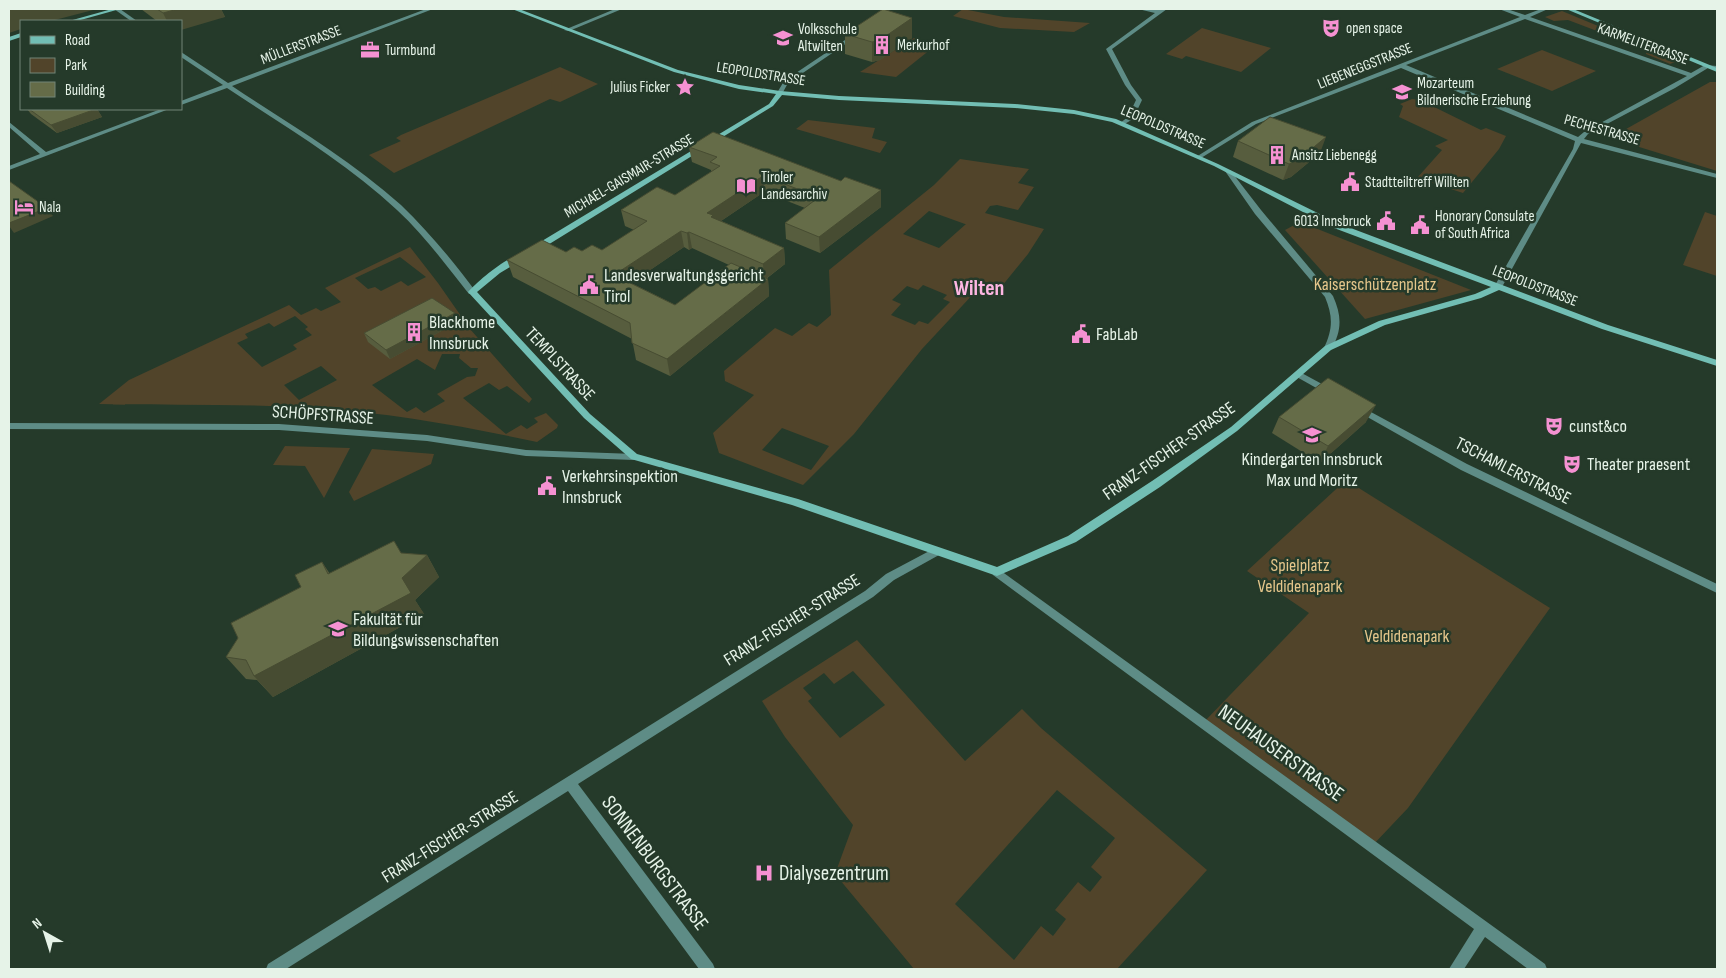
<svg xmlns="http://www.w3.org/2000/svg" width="1726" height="978" viewBox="0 0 1726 978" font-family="'Sofia Sans Condensed',sans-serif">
  <rect width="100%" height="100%" fill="#253a2a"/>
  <g fill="#51442a" fill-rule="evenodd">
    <path d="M963 9 1004 17 1090 23 1074 32 1000 28 953 16Z"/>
    <path d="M1562 11 1680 60 1670 64 1646 54 1647 50 1568 20 1554 21 1545 17Z"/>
    <path d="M1202 28 1271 48 1241 72 1186 56 1182 59 1166 54Z"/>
    <path d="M914 38 936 45 896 77 860 72Z"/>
    <path d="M1542 50 1596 71 1552 91 1497 69Z"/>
    <path d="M560 67 598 84 560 102 550 99 394 173 369 155 401 141 396 138 401 135Z"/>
    <path d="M1710 82H1717V171L1610 138Z"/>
    <path d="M1412 99 1420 100 1481 130 1486 128 1506 136 1499 149 1463 193 1417 178 1442 150 1435 146 1448 140 1399 117 1403 106 1400 104Z"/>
    <path d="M808 120 875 128 872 138 887 142 880 153 796 129Z"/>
    <path d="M960 159 1029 169 1018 183 1034 187 1018 210 997 205 990 206 985 213 1044 229 1028 254 993 297 976 291 922 349 854 434 803 485 719 453 713 433 754 395 725 381 724 371 775 328 792 336 809 323 817 327 831 315 829 270 934 185ZM929 211 965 224H966L939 248 903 234ZM923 285 947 295 943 299 950 302 928 324 919 321 915 325 891 315 901 304 892 300 907 286 918 290ZM782 428 829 446 811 470 762 450Z"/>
    <path d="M1705 212 1717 216V276L1683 265Z"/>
    <path d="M1300 222 1471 290 1365 319 1285 230Z"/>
    <path d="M410 247 438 283 470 329 532 399 529 403 507 386 499 390 489 383 463 398 506 434 521 425 527 429 538 422 534 418 546 413 558 425 557 428 537 442C463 426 390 413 315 408 244 403 171 406 99 404L129 380 289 305 301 315 316 308 321 311 341 302 325 288ZM400 257 426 277 408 286 401 281 381 291 375 287 368 289 355 278ZM295 316 308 327 305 329 312 335 293 345 297 349 262 367 237 343 248 338 245 334 269 323 274 327ZM442 354H460L459 358 471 368H478L475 376 467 377 437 394 445 401 424 413 416 407 407 412 372 385 417 359 435 370ZM321 366 337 380 299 400 284 385Z"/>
    <path d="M285 446 350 448 324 498 305 466 273 465Z"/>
    <path d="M372 449 434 454 431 464 354 501 349 492Z"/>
    <path d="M1346 480 1550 608 1408 808 1372 846 1203 723 1309 613 1247 571Z"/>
    <path d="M857 640 965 761 1022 709 1041 728 1207 870 1117 969H914L835 874 853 825 785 737 762 701ZM853 671 885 705 840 738 808 701 812 698 803 688 824 673 834 684ZM1057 790 1115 838 1091 867 1102 877 1090 892 1078 882 1055 910 1066 919 1053 936 1041 926 1014 960 955 904Z"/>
  </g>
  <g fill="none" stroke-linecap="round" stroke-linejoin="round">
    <g fill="#5e8c86" fill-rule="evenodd">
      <path d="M114 9H120L137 21H131Z"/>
      <path d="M426 9H433L232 86C289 124 350 159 401 205 428 231 454 262 476 292L472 294H469C446 265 424 235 397 210 346 162 284 126 227 88L181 105V101L223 85 181 57V52L228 83Z"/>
      <path d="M615 9H622L569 31 564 30Z"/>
      <path d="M1138 9 1158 10 1161 9H1167L1112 49 1131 85 1142 100 1133 119 1123 125 1120 123 1128 117 1136 100 1125 85 1106 49 1155 13Z"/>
      <path d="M1499 9H1507L1525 15 1541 9H1548L1530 17 1691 73 1705 65 1717 66V70L1708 68 1675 88 1588 134 1584 139 1717 174V178L1581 143 1502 287 1498 289 1494 287 1573 149 1575 141 1401 68 1256 124 1201 158 1196 157 1252 122 1520 17ZM1525 19 1687 76 1584 132 1578 137 1406 65Z"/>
      <path d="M854 34 859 35 788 83 782 94H778L777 93 784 81Z"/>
      <path d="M161 109H169L9 170V166L40 154 9 127V122L46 152Z"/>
      <path d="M1226 170H1230L1261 210 1333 296C1342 316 1342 331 1331 350H1325L1324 348C1333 329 1333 316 1325 297L1255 214 1225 171Z"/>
      <path d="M1298 371 1333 390 1335 392 1333 394H1327L1295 376 1294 374Z"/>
      <path d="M1358 405 1467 464 1717 584V593L1461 470 1355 410 1353 408 1355 406Z"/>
      <path d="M9 423 279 424 427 435 526 450 634 454 639 457 634 460 526 456 427 441 279 430 9 429Z"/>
      <path d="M935 548 939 549 940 552 939 555 894 580 873 597 578 784 713 964 715 969H699L568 791 286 969H266L268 964 865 591 886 574Z"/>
      <path d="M997 568 1545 964 1547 969H1528L1485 937 1464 969H1449L1474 929 993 575 992 572 993 569Z"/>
    </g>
    <g fill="#72beb4" fill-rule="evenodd">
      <path d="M112 9H120L77 21H69Z"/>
      <path d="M512 9H519L678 70 739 85 780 91 839 96 1015 104 1074 110 1116 119 1218 164 1340 224 1608 325 1717 360V366L1602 329 1499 290 1481 298 1385 325 1331 350 1237 431 1160 487 1076 542 997 576 792 505 631 459 584 418 468 292C477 282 509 254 523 255V259L500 273 477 292 590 414 637 454 798 499 997 567 1068 536 1152 481 1231 427 1325 346 1379 321 1475 294 1491 287 1334 228 1214 166 1112 122 1074 114 1015 108 839 100 782 95 773 106 538 251H532V247L769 104 776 94 739 89 674 72Z"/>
      <path d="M1566 9H1573L1717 68V72Z"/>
      <path d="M21 33V37L9 41V37Z"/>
    </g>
  </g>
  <g fill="#575d3e" fill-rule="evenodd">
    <path d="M141 9H221L225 17 181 21H157Z"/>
    <path d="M912 18V38L880 60 872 62 845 54V34Z"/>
    <path d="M27 109H97L102 117 57 133 31 114Z"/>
    <path d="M1238 141 1320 153 1291 177 1283 180 1233 157Z"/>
    <path d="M689 147 881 207 820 253 786 239 785 223 805 208 764 192 721 221 784 248 785 264 766 279H768L769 296 670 376 636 360 632 339 513 277 507 260 566 252 602 250 634 230 625 226 621 210 675 195 711 172V170L692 162ZM684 247 689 250 692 248 729 265 675 305 631 283Z"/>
    <path d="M458 322 390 359 368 342 364 333Z"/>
    <path d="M1279 417 1366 422 1320 463 1272 433Z"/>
    <path d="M401 553 427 555 439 577 415 600 424 614 273 697 257 680 246 679 226 657 301 587 322 562 330 574Z"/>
  </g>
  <g fill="#474c32">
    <path d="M12 9H97L51 21H21V29L9 33V10Z"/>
    <path d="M178 9H221L225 17 181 30V21H167L163 13Z"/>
    <path d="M912 18V38L880 60 872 62V42Z"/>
    <path d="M97 109 102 117 57 133 51 125Z"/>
    <path d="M1326 137 1320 153 1291 177 1283 180 1289 164Z"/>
    <path d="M763 176 764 192 715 225 707 213Z"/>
    <path d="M881 190V207L820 253 819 237Z"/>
    <path d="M47 208 53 216 14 233 9 226V223Z"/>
    <path d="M681 231 684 247 618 292 614 275Z"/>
    <path d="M689 232 692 248 689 250 687 233Z"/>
    <path d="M784 248 785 264 764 280 763 264Z"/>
    <path d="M768 279 769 296 670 376 667 359Z"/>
    <path d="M455 313 458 322 390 359 386 350Z"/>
    <path d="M1376 405 1366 422 1320 463 1328 446Z"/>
    <path d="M427 555 439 577 415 600 424 614 273 697 254 676 402 578Z"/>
  </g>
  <g fill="#656c48" stroke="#474c32">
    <path d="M157 9H178L163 13Z"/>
    <path d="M883 9 912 18 880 40 872 42 845 34Z"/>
    <path d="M29 109H96L51 125Z"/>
    <path d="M1270 117 1326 137 1297 161 1289 164 1238 141Z"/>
    <path d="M713 132 841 181 845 177 881 190 819 237 785 223 819 197 763 176 707 213 713 215 711 217 784 248 763 264 689 232 687 233 681 231 614 275 675 305 731 263 768 279 667 359 632 343 630 323 507 260 542 240 566 252 574 247 582 251 592 245 602 250 647 221 621 210 657 187 675 195 720 166 710 162 717 157 689 147Z"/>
    <path d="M9 181 47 208 9 223Z"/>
    <path d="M432 298 455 313 386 350 364 333Z"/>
    <path d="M1328 378 1376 405 1328 446 1279 417Z"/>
    <path d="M394 541 401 553 427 555 402 578 411 593 254 676 246 660 226 657 238 638 231 623 301 587 295 575 322 562 328 574Z"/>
  </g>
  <defs>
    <g id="theatre-bare" transform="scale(1.5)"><path d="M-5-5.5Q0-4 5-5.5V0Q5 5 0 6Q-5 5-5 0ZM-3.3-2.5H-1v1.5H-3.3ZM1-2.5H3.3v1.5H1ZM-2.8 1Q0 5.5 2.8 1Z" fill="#f591d2" stroke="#253a2a" stroke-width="2.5" paint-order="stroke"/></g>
    <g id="school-bare" transform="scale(1.5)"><path d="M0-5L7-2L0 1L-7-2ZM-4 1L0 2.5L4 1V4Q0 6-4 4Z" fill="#f591d2" stroke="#253a2a" stroke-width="2.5" paint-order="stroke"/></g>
    <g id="building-bare" transform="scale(1.5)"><path d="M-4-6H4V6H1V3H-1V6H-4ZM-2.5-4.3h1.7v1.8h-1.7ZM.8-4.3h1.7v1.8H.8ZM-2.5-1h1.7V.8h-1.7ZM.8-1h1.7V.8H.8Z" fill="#f591d2" stroke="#253a2a" stroke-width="2.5" paint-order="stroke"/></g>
    <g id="office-bare" transform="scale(1.5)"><path d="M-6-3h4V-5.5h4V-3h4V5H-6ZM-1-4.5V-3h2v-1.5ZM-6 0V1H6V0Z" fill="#f591d2" stroke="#253a2a" stroke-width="2.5" paint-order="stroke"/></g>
    <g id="sight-bare" transform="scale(1.5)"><path d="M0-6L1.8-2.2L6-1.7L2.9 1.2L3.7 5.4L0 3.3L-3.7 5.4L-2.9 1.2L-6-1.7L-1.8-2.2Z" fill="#f591d2" stroke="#253a2a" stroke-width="2.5" paint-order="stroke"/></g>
    <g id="university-bare" transform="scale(1.5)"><path d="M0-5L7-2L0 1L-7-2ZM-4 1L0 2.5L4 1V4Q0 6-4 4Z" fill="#f591d2" stroke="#253a2a" stroke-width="2.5" paint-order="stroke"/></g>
    <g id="civic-bare" transform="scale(1.5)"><path d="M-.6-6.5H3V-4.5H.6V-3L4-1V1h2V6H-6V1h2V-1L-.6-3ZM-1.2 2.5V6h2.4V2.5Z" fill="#f591d2" stroke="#253a2a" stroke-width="2.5" paint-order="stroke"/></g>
    <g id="library-bare" transform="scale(1.5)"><path d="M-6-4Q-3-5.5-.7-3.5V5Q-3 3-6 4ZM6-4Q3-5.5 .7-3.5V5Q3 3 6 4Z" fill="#f591d2" stroke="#253a2a" stroke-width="2.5" paint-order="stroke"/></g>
    <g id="hotel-bare" transform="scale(1.5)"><path d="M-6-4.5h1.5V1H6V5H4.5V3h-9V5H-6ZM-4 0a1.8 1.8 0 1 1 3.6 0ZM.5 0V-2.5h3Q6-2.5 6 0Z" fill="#f591d2" stroke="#253a2a" stroke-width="2.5" paint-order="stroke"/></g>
    <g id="hospital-bare" transform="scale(1.5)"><path d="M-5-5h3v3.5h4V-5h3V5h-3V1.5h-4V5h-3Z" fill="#f591d2" stroke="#253a2a" stroke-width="2.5" paint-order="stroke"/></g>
  </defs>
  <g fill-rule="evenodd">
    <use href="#theatre-bare" x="1331" y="28"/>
    <use href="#school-bare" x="783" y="38"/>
    <use href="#building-bare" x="882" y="45"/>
    <use href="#office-bare" x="370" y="50"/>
    <use href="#sight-bare" x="685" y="87"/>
    <use href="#university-bare" x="1402" y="92"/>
    <use href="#building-bare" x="1277" y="155"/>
    <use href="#civic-bare" x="1350" y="182"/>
    <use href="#library-bare" x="746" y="186"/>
    <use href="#hotel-bare" x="24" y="207"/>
    <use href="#civic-bare" x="1386" y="221"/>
    <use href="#civic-bare" x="1420" y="225"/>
    <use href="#civic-bare" x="589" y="285"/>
    <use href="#building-bare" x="414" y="332"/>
    <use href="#civic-bare" x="1081" y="334"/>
    <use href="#theatre-bare" x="1554" y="426"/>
    <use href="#school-bare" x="1312" y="435"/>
    <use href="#theatre-bare" x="1572" y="464"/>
    <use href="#civic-bare" x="547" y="486"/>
    <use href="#university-bare" x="338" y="629"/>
    <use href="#hospital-bare" x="764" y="873"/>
  </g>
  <g text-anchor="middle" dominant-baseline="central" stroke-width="5" stroke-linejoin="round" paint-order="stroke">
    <g font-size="15" fill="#e6f3e8" stroke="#253a2a" text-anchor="start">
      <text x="1346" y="28">open space</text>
      <text x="798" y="29">Volksschule<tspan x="798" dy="17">Altwilten</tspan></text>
      <text x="897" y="45">Merkurhof</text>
      <text x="385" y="50">Turmbund</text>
      <text x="1417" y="83">Mozarteum<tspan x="1417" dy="17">Bildnerische Erziehung</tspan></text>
      <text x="670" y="87" text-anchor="end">Julius Ficker</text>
      <text x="1292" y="155">Ansitz Liebenegg</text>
      <text x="761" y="177">Tiroler<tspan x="761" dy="17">Landesarchiv</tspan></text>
      <text x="1365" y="182">Stadtteiltreff Willten</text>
      <text x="39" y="207">Nala</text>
      <text x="1435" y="216">Honorary Consulate<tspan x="1435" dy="17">of South Africa</tspan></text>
      <text x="1371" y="221" text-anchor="end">6013 Innsbruck</text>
    </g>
    <g font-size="15" fill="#e6f3e8" stroke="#253a2a">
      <text transform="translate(1643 44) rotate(20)">KARMELITERGASSE</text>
      <text transform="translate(301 45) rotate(-21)">MÜLLERSTRASSE</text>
      <text transform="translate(1365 66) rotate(-22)">LIEBENEGGSTRASSE</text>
      <text transform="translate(761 74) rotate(9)">LEOPOLDSTRASSE</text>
      <text transform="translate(1163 127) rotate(23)">LEOPOLDSTRASSE</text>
      <text transform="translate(1602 130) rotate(16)">PECHESTRASSE</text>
      <text transform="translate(629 176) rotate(-31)">MICHAEL-GAISMAIR-STRASSE</text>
      <text transform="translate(1535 286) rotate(21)">LEOPOLDSTRASSE</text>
    </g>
    <g font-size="18" fill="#e6f3e8" stroke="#253a2a" text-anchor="start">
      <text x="604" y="275">Landesverwaltungsgericht<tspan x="604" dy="21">Tirol</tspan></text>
      <text x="429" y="322">Blackhome<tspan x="429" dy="21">Innsbruck</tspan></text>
      <text x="1096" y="334">FabLab</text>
      <text x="1569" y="426">cunst&amp;co</text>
      <text x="1312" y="459" text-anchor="middle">Kindergarten Innsbruck<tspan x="1312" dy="21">Max und Moritz</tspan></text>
      <text x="1587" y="464">Theater praesent</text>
      <text x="562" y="476">Verkehrsinspektion<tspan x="562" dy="21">Innsbruck</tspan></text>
      <text x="353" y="619">Fakultät für<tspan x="353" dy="21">Bildungswissenschaften</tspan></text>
    </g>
    <g font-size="18" fill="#e5c68b" stroke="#253a2a">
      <text x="1375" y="284">Kaiserschützenplatz</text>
      <text x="1300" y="565">Spielplatz<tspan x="1300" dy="21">Veldidenapark</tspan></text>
      <text x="1407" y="636">Veldidenapark</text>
    </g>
    <g font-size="18" fill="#e6f3e8" stroke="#253a2a">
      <text transform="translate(560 364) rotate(47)">TEMPLSTRASSE</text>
      <text transform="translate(323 415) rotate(4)">SCHÖPFSTRASSE</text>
      <text transform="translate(1169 451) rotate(-35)">FRANZ-FISCHER-STRASSE</text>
      <text transform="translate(1513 471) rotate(27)">TSCHAMLERSTRASSE</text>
      <text transform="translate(792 620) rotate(-32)">FRANZ-FISCHER-STRASSE</text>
      <text transform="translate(450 837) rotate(-32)">FRANZ-FISCHER-STRASSE</text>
    </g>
    <g font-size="21" fill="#e6f3e8" stroke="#253a2a">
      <text transform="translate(1281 753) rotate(36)">NEUHAUSERSTRASSE</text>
      <text transform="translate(655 863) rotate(53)">SONNENBURGSTRASSE</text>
    </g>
    <g font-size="21" fill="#e6f3e8" stroke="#253a2a" text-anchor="start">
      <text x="779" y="873">Dialysezentrum</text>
    </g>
    <g font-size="22" font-weight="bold" fill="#fdb6e2" stroke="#253a2a">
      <text x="979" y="288">Wilten</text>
    </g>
  </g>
  <rect width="1726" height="978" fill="none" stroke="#e6f3e8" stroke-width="20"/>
  <rect x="20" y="20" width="162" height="90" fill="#253a2a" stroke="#728476"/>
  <rect x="30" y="36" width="25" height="8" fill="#72beb4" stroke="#728476"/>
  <text x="65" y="45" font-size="15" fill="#e6f3e8">Road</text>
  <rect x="30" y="58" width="25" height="15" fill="#51442a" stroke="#728476"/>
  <text x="65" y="70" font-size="15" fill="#e6f3e8">Park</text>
  <rect x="30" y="82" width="25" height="15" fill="#656c48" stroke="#728476"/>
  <text x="65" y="95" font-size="15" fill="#e6f3e8">Building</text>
  <g transform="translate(45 933) rotate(321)" stroke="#253a2a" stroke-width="4" paint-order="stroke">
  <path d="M0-4L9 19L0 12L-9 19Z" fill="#e6f3e8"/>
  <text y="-8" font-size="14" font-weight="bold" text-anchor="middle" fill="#e6f3e8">N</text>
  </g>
</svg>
